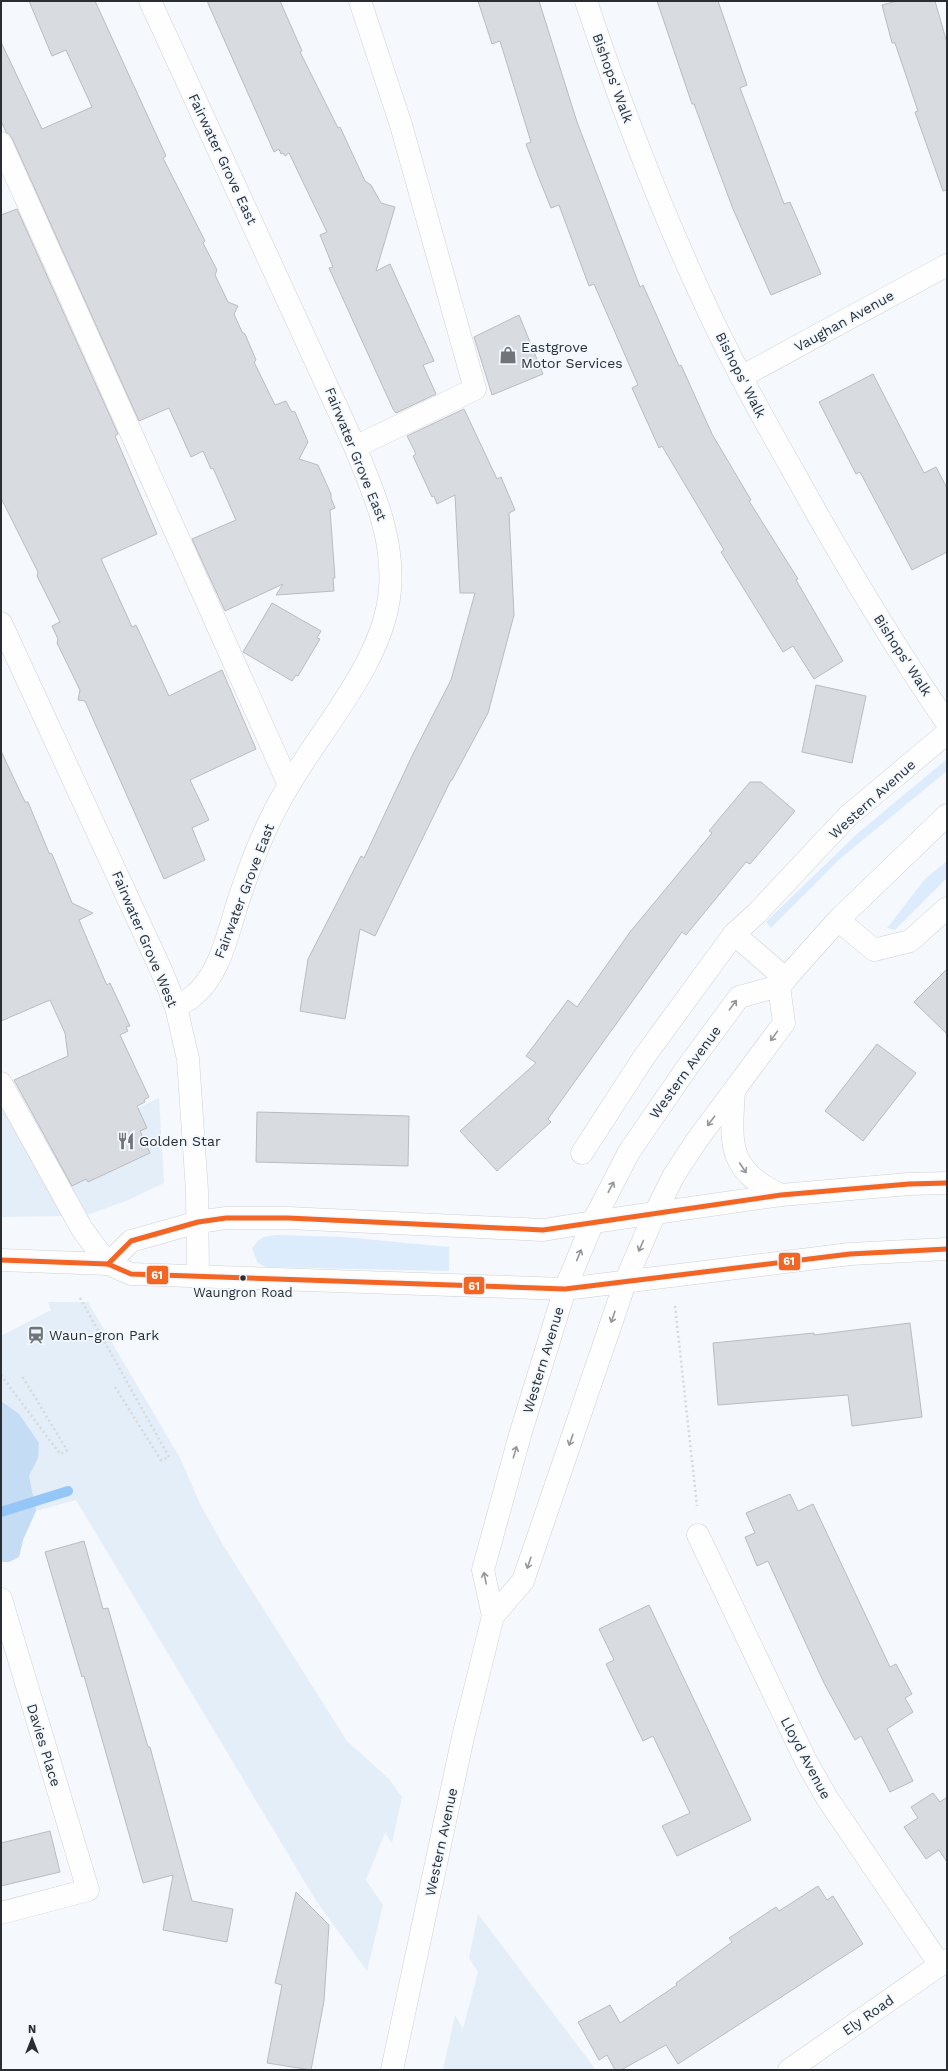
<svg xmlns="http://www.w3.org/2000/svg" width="948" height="2071" viewBox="0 0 948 2071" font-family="'Work Sans',sans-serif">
  <rect width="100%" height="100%" fill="#f5f8fc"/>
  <g fill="#e4eef9">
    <path d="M159 1098 164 1183 126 1201 87 1215 46 1151Z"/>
    <path d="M1 1104 62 1216 1 1217Z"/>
    <path d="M48 1302H88L180 1458 200 1504 223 1545 347 1741 389 1779 402 1797 392 1843 385 1833 366 1880 383 1905 367 1971 315 1899 76 1500 36 1511 1 1446V1332L3 1335 51 1310Z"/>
    <path d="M478 1914 593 2066 595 2070H443L455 2015 463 2029 478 1972 469 1958Z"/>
  </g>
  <g fill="#ddecfd">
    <path d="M947 759V771L842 857 771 928 766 922 857 834Z"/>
    <path d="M947 861V878L895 930 887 928 925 879Z"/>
    <path d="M278 1235 343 1237 449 1247V1271L266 1267 258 1263 252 1249C259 1237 264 1236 278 1235Z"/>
  </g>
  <path fill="#c5dcf5" d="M1 1401 19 1414 39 1443 38 1458 29 1476 36 1511 23 1540 19 1557 9 1562H1Z"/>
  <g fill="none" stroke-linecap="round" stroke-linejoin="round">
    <path stroke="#94c6f8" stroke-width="10" d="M1 1512 68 1491"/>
  </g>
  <g fill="#d8dbdf" stroke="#b9bcc0">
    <path d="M29 1H95L166 156 163 158 205 241 203 243 217 270 215 275 228 302 238 306 234 314 242 332 245 334 256 360 254 362 275 405 286 401 291 411 295 412 308 442 299 459 318 465 331 494V498L335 508 330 510 335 578H333L334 591 276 595 283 584 225 611 192 539 236 520 213 468 211 469 203 451 191 457 169 408 139 421 12 138 6 132 1 121V42L42 129 92 107 66 50 52 56Z"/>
    <path d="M207 1H280L302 51 300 52 338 128 340 127 365 181 371 185 381 203 395 207 376 271 390 264 434 361 423 365 436 394 396 413 393 409 329 268 333 267 320 235 327 232 289 153 285 156 283 153 281 154 279 149 274 152Z"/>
    <path d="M478 1H539L577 122 640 287 643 285 679 366 681 365 712 434 751 500 749 501 798 579 796 580 843 661 814 679 793 646 783 652 721 552 724 550 662 446 659 448 632 388 638 385 594 284 589 286 559 205 551 208 538 176 526 144 531 142 500 41 492 44Z"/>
    <path d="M657 1H718L747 85 740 88 784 204 790 202 821 274 771 295 733 209 694 104H692Z"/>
    <path d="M897 1H935L947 43V190L943 191 915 112 918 111 895 43H892L882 5Z"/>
    <path d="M17 209 118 434 115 436 157 534 101 559 132 627 136 625 169 696 222 670 256 749 190 780 209 820 192 828 205 860 164 879 85 701 78 700 80 690 57 643 58 639 52 626 60 622 37 576 38 572 1 498V215Z"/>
    <path d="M519 315 543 374 492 395 474 337Z"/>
    <path d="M873 374 924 473 936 467 947 488V552L912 570 860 472 856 474 819 402Z"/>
    <path d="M464 409 497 479 501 477 515 510 509 513 514 615 488 713 452 780H451L375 936 360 929 345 1019 300 1011 308 959 361 856 364 858 413 754 451 680 475 593H460L455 495 437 504 434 496 432 497 413 456 416 454 407 436Z"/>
    <path d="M272 603 321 631 317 638 320 639 298 676 296 675 292 681 243 652Z"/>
    <path d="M816 685 866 696 852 763 802 752Z"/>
    <path d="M1 751 25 802H28L49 853 52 854 72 903 93 913 79 920 105 981 107 985 110 983 130 1026 126 1027 128 1031 120 1035 149 1097 144 1100 145 1102 137 1106 147 1128 140 1131 150 1153 88 1182 86 1179 72 1186 14 1080 68 1056 65 1033 50 1000 1 1021Z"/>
    <path d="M750 782H761L795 811 750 864 746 862 686 935 682 932 548 1119 551 1122 497 1171 460 1131 536 1063 526 1056 568 1000 577 1007 630 932 712 833 709 831Z"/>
    <path d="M947 969V1034L914 1002Z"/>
    <path d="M877 1044 916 1073 863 1141 825 1111Z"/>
    <path d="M257 1112 409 1116 408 1166 256 1162Z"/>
    <path d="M910 1323 922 1417 852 1426 848 1395 718 1405 713 1343 814 1333V1335Z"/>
    <path d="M790 1494 798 1511 813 1504 890 1667 896 1664 912 1694 905 1698 913 1712 887 1729 913 1781 890 1792 861 1736 855 1740 824 1683 768 1561 757 1566 745 1537 755 1533 746 1513Z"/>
    <path d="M84 1541 103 1609 108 1608 148 1747H150L192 1901 233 1909 227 1942 163 1930 173 1875 143 1883 84 1676 82 1677 45 1552Z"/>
    <path d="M649 1605 751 1820 677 1856 662 1826 690 1813 653 1736 643 1741 606 1664 614 1660 599 1629Z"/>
    <path d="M933 1793 940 1802 947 1797V1862L939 1850 926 1859 904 1827 918 1818 911 1807Z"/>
    <path d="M50 1831 60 1872 1 1886V1843Z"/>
    <path d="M818 1886 827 1900 833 1896 863 1944 678 2064 666 2045 621 2070H615L607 2055 599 2060 578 2022 610 2005 620 2023 677 1985 676 1983 732 1942 729 1938 776 1907 779 1911Z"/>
    <path d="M296 1892 329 1925 324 2001 311 2070 267 2063 282 1985 275 1983Z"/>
  </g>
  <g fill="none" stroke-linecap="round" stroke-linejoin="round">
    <g stroke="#ced1d4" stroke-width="23">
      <g id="minor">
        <path d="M150 1 355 447C374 493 394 538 390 589 385 659 324 725 289 785 269 818 254 854 242 890 229 925 223 973 192 997 187 1001 181 1003 176 1007"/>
        <path d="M586 1C619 100 656 198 700 293 734 369 776 440 816 512 857 584 900 655 947 723"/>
        <path d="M1 143 289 785"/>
        <path d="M741 377 947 265"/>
        <path d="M355 447 475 389 401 125 360 1"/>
        <path d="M1 623 162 972 176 1007 188 1059 197 1191 198 1277"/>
        <path d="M838 920 874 950 910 941 947 908"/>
        <path d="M734 934 786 979"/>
        <path d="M1 1083 82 1229 108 1264"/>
        <path d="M582 1153 644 1057 734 934 757 913 848 816 947 733"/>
        <path d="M1 1260 108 1264 131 1274 565 1289"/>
        <path d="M108 1264 131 1241 198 1222 226 1218H288L543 1230 593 1222"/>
        <path d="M698 1535 806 1761 827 1798 940 1965"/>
        <path d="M1 1599 88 1890 1 1913"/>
        <path d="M789 2070 947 1960"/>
      </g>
    </g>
    <g stroke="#ced1d4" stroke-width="23">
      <g id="major">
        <path d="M593 1222 781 1195 909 1184 947 1183"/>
        <path d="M565 1289 850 1254 947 1249"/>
      </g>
    </g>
    <g stroke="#ced1d4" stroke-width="23">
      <g id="highway">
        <path d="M734 1090C731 1143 726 1170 781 1195"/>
        <path d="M493 1616 483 1570 520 1435 565 1289 593 1222 629 1152 686 1069 739 997 779 986 838 920 947 815"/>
        <path d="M392 2070 463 1737 493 1616 523 1581 626 1280 655 1213 674 1175 697 1140 784 1023 779 986"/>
      </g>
    </g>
    <g stroke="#d7d8d9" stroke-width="2.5" stroke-dasharray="2 3" stroke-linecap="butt">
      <path d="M80 1298 169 1457 161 1460 115 1387"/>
      <path d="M675 1306 697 1506"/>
      <path d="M1 1375 60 1454 67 1450 22 1376"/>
    </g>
    <use href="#minor" stroke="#fefeff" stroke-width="22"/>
    <use href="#major" stroke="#fefeff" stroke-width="22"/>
    <use href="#highway" stroke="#fefeff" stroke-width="22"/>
    <g stroke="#f2f8ff" stroke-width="8">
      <g id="bus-1">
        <path d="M1 1260 108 1264 131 1274 565 1289 850 1254 947 1249"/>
        <path d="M108 1264 131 1241 198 1222 226 1218H288L543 1230 781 1195 909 1184 947 1183"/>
      </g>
    </g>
    <use href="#bus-1" stroke="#f26522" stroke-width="5"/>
  </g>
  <defs><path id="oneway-shaft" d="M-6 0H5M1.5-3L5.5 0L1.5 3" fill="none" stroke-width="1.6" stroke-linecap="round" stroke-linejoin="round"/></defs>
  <g stroke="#949698">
    <use href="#oneway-shaft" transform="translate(733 1005) rotate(-53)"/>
    <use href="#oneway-shaft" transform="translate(774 1036) rotate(126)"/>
    <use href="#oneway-shaft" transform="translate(711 1121) rotate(127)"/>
    <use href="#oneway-shaft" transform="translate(743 1168) rotate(57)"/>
    <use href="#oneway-shaft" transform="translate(611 1187) rotate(-62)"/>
    <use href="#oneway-shaft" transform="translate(641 1246) rotate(114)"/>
    <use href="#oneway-shaft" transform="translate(579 1255) rotate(-68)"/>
    <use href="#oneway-shaft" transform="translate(613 1317) rotate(109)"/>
    <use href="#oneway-shaft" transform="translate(571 1440) rotate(109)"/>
    <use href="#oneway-shaft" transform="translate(515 1452) rotate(-74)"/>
    <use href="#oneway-shaft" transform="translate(529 1563) rotate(109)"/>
    <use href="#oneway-shaft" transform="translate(485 1578) rotate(-102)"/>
  </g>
  <defs>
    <g id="shop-bare" transform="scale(1.38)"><path d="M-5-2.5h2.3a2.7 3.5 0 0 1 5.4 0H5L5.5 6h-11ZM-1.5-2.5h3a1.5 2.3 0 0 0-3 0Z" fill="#717579" stroke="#f2f8ff" stroke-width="2.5" paint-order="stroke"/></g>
    <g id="restaurant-bare" transform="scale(1.38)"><path d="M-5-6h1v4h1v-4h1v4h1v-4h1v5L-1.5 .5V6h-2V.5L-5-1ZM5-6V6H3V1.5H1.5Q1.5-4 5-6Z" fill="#717579" stroke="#f2f8ff" stroke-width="2.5" paint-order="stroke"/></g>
    <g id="station-bare" transform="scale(1.38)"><path d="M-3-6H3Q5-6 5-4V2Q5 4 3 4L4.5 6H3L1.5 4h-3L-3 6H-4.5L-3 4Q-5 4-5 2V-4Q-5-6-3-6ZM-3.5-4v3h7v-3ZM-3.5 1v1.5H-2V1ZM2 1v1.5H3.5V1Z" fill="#717579" stroke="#f2f8ff" stroke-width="2.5" paint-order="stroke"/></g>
  </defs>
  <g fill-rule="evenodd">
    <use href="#shop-bare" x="508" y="355"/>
    <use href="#restaurant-bare" x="126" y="1141"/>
    <use href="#station-bare" x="36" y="1335"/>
  </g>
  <circle fill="#2a2e32" stroke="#f2f8ff" stroke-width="1.5" cx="243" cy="1278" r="3.5"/>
  <g text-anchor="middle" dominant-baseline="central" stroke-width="3.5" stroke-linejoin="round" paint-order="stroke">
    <g font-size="13" fill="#2a2e32" stroke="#f2f8ff">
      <text x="243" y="1292">Waungron Road</text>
    </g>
    <g font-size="14" fill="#2a2e32" stroke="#f2f8ff">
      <text transform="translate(613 78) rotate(70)">Bishops' Walk</text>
      <text transform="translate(223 159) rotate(65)">Fairwater Grove East</text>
      <text transform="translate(844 321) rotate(-29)">Vaughan Avenue</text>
      <text transform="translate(741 375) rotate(63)">Bishops' Walk</text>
      <text transform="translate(356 454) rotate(68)">Fairwater Grove East</text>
      <text transform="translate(903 655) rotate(57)">Bishops' Walk</text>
      <text transform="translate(872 799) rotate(-42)">Western Avenue</text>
      <text transform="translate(244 891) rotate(-69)">Fairwater Grove East</text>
      <text transform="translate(145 939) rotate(67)">Fairwater Grove West</text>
      <text transform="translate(685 1072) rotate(-54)">Western Avenue</text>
      <text transform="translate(543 1360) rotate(-73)">Western Avenue</text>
      <text transform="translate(44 1745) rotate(73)">Davies Place</text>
      <text transform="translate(806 1758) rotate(62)">Lloyd Avenue</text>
      <text transform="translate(441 1842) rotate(-78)">Western Avenue</text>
      <text transform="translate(868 2015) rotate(-35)">Ely Road</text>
    </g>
    <g font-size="14" fill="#2a2e32" stroke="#f2f8ff" text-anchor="start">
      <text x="521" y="347">Eastgrove<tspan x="521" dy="16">Motor Services</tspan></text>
      <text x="139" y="1141">Golden Star</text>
      <text x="49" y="1335">Waun-gron Park</text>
    </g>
  </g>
  <g stroke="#f2f8ff" stroke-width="1.5">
    <rect x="778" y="1252" width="23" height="19" rx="4" fill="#f26522"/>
    <rect x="146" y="1265" width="23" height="20" rx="4" fill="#f26522"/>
    <rect x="463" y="1276" width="22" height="19" rx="4" fill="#f26522"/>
  </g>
  <g font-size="11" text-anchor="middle" font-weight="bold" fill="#fff">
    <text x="789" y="1265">61</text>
    <text x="157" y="1279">61</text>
    <text x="474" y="1290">61</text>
  </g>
  <rect width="948" height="2071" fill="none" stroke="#2a2e32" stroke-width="4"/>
  <g transform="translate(32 2039)" stroke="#f2f8ff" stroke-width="3" paint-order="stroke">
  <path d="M0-3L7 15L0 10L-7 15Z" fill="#2a2e32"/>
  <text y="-6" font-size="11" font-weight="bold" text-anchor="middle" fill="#2a2e32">N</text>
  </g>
</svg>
